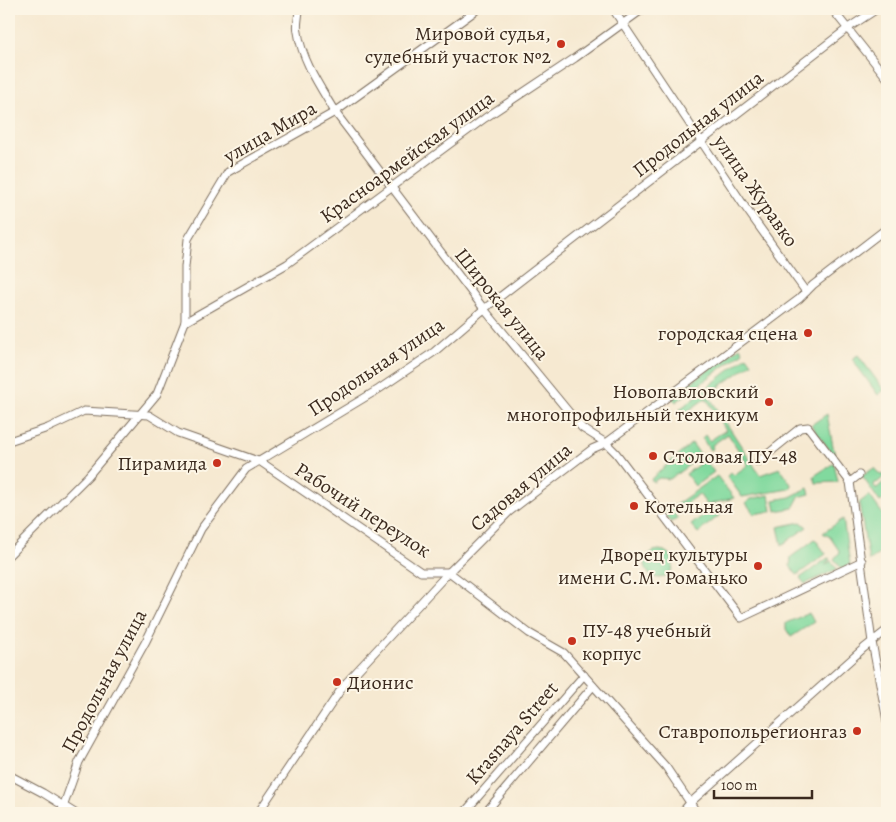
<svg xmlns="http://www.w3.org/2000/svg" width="896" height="822" viewBox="0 0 896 822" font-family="Alegreya,serif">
  <rect width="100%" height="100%" fill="#fcf5e5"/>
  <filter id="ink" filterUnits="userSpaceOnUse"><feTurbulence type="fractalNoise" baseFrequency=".02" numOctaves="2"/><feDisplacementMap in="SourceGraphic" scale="10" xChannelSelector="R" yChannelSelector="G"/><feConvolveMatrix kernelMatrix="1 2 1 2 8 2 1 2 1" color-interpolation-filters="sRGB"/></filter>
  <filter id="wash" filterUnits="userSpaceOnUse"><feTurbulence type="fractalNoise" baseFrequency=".0096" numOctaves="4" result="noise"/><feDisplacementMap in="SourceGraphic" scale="20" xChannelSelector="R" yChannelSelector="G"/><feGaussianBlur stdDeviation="1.12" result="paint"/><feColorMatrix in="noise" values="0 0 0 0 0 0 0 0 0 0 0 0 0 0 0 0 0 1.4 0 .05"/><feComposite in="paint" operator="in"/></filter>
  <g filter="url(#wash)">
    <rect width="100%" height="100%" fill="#f6e9d1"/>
    <g fill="#81d99e" stroke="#5e825e">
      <path d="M740 347 743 352 676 402 671 397Z"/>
      <path d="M858 355 884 390 878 395 852 359Z"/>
      <path d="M747 356 752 363 708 395 760 475 780 468 792 486 789 489 742 497 727 476 731 472 734 475 748 465 728 434 712 445 713 448 710 450 702 438 705 435 709 441 726 430 706 398 684 414 680 409Z"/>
      <path d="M827 414 835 457 811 425Z"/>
      <path d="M692 443 701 456 670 479 659 478 653 482 651 479Z"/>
      <path d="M705 460 714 472 695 486 686 474Z"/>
      <path d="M834 463 838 482 816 483 814 476Z"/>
      <path d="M874 468 880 475 887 474 877 483 876 482 873 484 876 489 887 479V497L880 502 862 476Z"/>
      <path d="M717 476 734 498 707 505 699 494 673 512 678 519 670 522 664 513Z"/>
      <path d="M808 488 810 494 799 497 793 508 776 511 774 500 790 497Z"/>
      <path d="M769 495 772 511 754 514 746 503 751 499Z"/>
      <path d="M869 495 887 520V548L869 561 859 503Z"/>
      <path d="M715 506 721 514 698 533 691 525Z"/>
      <path d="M843 519 850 564 842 569 834 559 840 552 830 537 823 533Z"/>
      <path d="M801 522 807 527 782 545 778 527Z"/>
      <path d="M815 539 826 554 797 575 790 566 791 557Z"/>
      <circle cx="659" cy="564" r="14"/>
      <path d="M828 558 830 559 825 565 831 561 837 569 805 584 800 578Z"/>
      <path d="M809 613 814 622 791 637 786 629V623Z"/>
    </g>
  </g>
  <g filter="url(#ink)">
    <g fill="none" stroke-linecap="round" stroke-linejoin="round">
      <g stroke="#7c6d5d" stroke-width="9">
        <g id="minor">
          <path d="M299 9C299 16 296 25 298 32 302 61 321 88 335 112L484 309 582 428 606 443 616 453 741 618 862 561"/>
          <path d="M613 9 745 207 806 292"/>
          <path d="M832 9 887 78"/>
          <path d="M185 322 287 264 485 118 575 58 643 9"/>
          <path d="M9 441 48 428 84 411 149 415 178 433 261 462 421 572H449L529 633 564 653 666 767 697 813"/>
          <path d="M758 462 800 428 808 427 850 482 872 642 887 721"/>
          <path d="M850 482 859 475"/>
          <path d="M9 555 88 476 157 394 185 322V267L188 239 228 172 335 112 478 9"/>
          <path d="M9 775 43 793 75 813"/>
          <path d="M690 803 864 648 887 630"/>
          <path d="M61 813 79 762 146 641 201 529 246 469 379 389 434 352 484 309 848 28 877 9"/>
          <path d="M258 813 344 685 449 572 509 512 592 449 606 443 799 299 813 285 887 228"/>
          <path d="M464 813 584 675"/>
          <path d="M485 813 593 686"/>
          <path d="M681 813 690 803V813"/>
          <path d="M884 813 887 811"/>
        </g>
      </g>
      <use href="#minor" stroke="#fff" stroke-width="7"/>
    </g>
  </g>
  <g fill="#c8321e" stroke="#fcf5e5" stroke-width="2">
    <circle cx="561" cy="44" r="5"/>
    <circle cx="808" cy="333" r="5"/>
    <circle cx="769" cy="402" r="5"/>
    <circle cx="653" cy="456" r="5"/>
    <circle cx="217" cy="463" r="5"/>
    <circle cx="634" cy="506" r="5"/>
    <circle cx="758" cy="566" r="5"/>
    <circle cx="572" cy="641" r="5"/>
    <circle cx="337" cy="682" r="5"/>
    <circle cx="857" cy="731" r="5"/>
  </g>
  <g text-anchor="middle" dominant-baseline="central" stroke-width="4" stroke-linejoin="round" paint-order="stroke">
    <g font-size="20" fill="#3b2a1e" stroke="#fcf5e5" text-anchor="end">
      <text x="551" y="33">Мировой судья,<tspan x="551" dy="23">судебный участок №2</tspan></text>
      <text x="798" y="333">городская сцена</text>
      <text x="759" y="391">Новопавловский<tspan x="759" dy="23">многопрофильный техникум</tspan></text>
      <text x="663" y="456" text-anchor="start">Столовая ПУ-48</text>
      <text x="207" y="463">Пирамида</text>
      <text x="644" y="506" text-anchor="start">Котельная</text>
      <text x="748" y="554">Дворец культуры<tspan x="748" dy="23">имени С.М. Романько</tspan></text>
      <text x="582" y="630" text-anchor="start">ПУ-48 учебный<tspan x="582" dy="23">корпус</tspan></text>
      <text x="347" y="682" text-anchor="start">Дионис</text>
      <text x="847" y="731">Ставропольрегионгаз</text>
    </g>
    <g font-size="20" fill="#3b2a1e" stroke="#fcf5e5">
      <text transform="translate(698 124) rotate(-38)">Продольная улица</text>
      <text transform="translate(270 132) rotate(-30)">улица Мира</text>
      <text transform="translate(407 157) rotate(-36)">Красноармейская улица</text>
      <text transform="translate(756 191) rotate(55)">улица Журавко</text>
      <text transform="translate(502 304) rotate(51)">Широкая улица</text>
      <text transform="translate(376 367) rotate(-34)">Продольная улица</text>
      <text transform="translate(521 487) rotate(-40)">Садовая улица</text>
      <text transform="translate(363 510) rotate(33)">Рабочий переулок</text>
      <text transform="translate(104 681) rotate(-62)">Продольная улица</text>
      <text transform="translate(512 733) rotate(-49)">Krasnaya Street</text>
    </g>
  </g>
  <rect width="896" height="822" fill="none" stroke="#fcf5e5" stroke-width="30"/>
  <path d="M714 790v8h98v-8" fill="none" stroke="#3b2a1e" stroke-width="2.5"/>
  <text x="721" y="790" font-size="15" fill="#3b2a1e" stroke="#fcf5e5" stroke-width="4" paint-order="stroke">100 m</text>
</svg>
